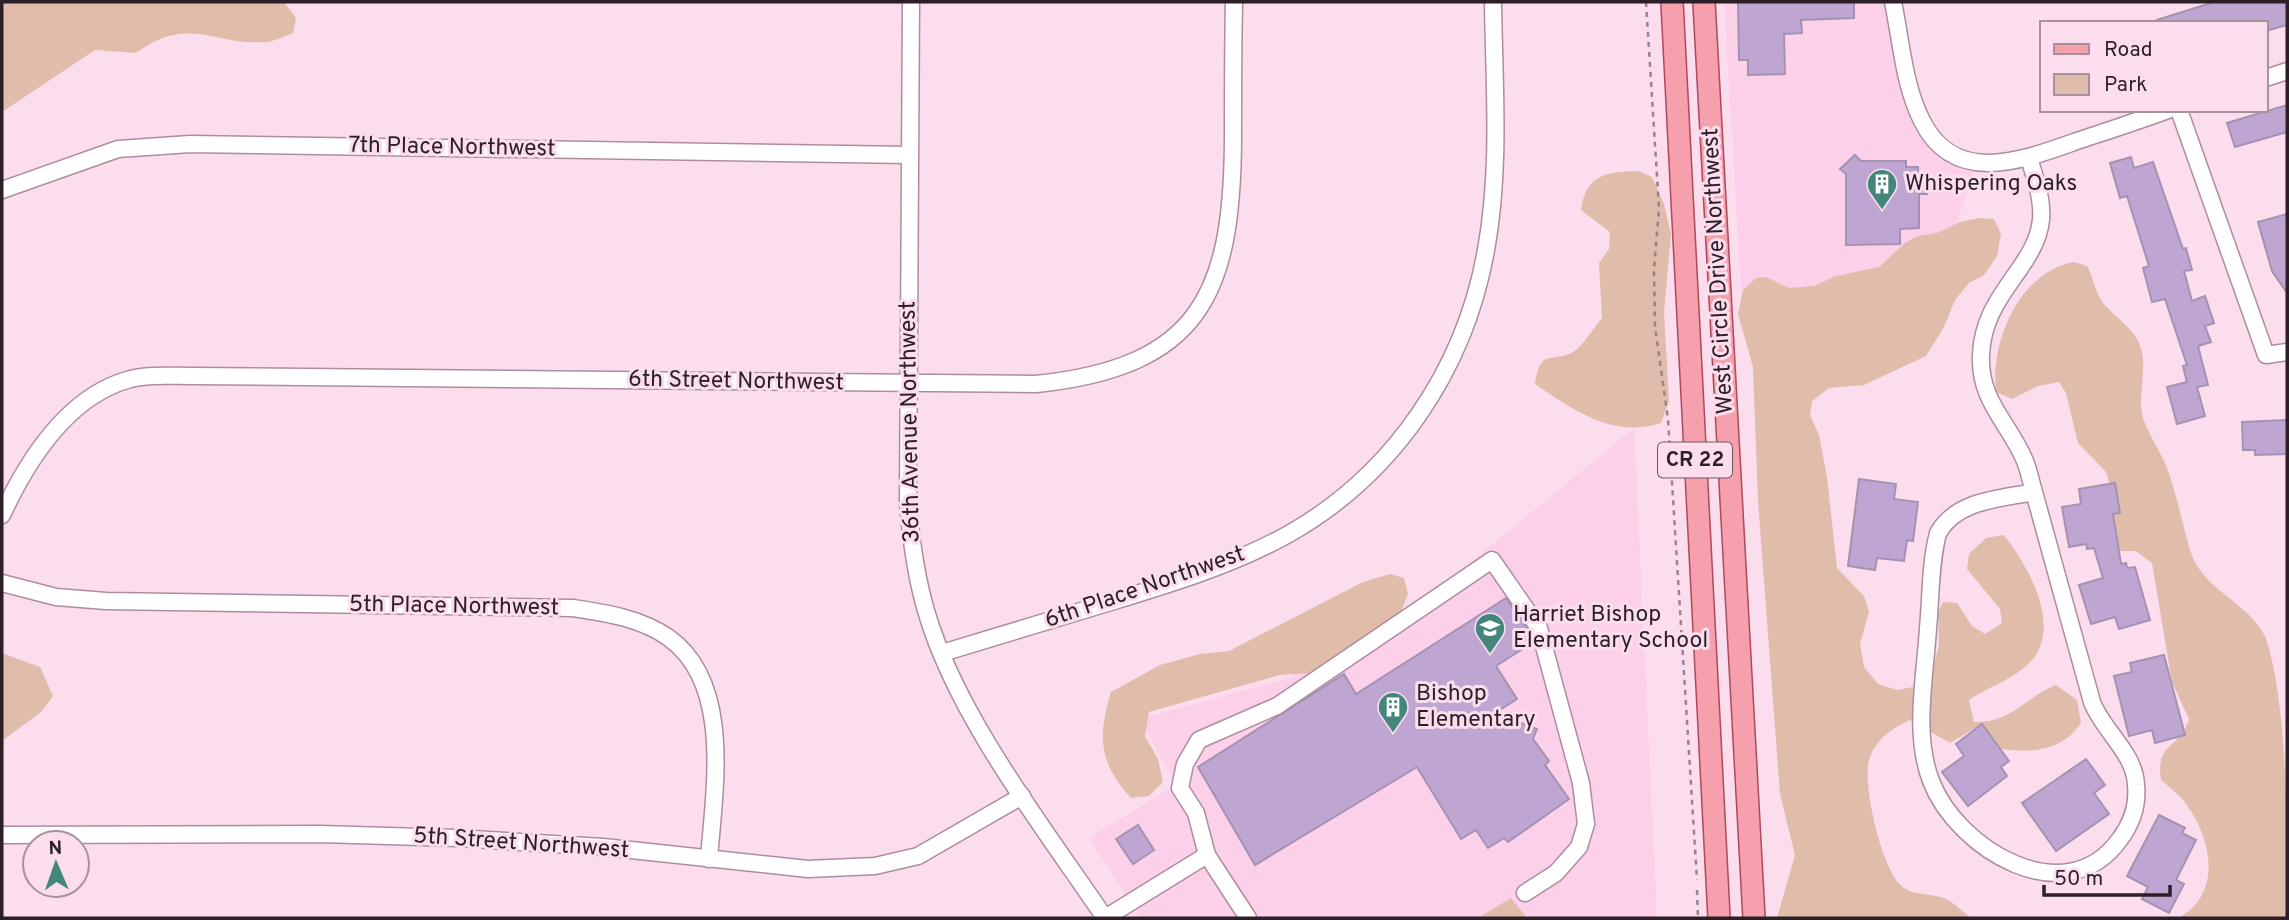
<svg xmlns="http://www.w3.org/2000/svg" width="2289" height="920" viewBox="0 0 2289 920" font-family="Overpass,sans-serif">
  <rect width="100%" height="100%" fill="#fbddee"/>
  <g fill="#fdd0ea">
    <path d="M1724 2H1893L1929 133 1978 163 1949 244 1744 334Z"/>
    <path d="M1634 428 1657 918H1141L1089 838 1176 785 1140 719 1286 679 1387 631Z"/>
  </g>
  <g fill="#e0bcaa">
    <path d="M2 2H284L296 18 293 33C285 36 275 41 267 42 213 46 189 14 136 53L95 50 2 112Z"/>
    <path d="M1638 171 1652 177 1664 204 1671 234 1664 312 1669 401 1661 423C1614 439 1573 410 1535 384 1541 347 1550 364 1573 352 1583 346 1594 327 1602 318L1599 263 1609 249 1610 232 1581 210C1586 174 1606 172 1638 171Z"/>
    <path d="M1979 218 1994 219 2001 234 1997 256 1984 275 1969 283 1955 300 1944 327 1926 356 1864 385 1829 388 1812 401 1810 415 1819 435 1827 477 1837 568 1864 596 1869 612 1860 644 1864 667 1878 684 1897 690 1913 687 1934 663 1939 646 1938 612 1943 602 1957 603 1972 626 1985 634 2002 623 2000 609 1967 569 1969 554 1986 538 2004 535C2028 566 2061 623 2033 659 2019 677 1988 687 1969 700L1974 722C2012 723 2024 698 2056 685L2077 700 2081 723C2062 751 2033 753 2001 749L1982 724 1950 743 1910 720C1892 728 1875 740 1869 760 1862 783 1882 874 1904 888 1916 896 1933 893 1946 899 1955 903 1963 913 1972 918H1777L1795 855 1780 794 1758 501 1753 367 1738 314 1743 290 1756 278 1766 277 1789 288 1814 286 1836 276 1879 267 1905 243 1918 236 1937 233 1960 222Z"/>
    <path d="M2074 262 2087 266C2093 277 2095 290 2101 300 2112 316 2131 325 2139 343 2150 367 2135 396 2144 421 2150 437 2161 452 2167 468 2177 495 2182 523 2190 550 2202 590 2246 600 2265 636 2289 705 2287 839 2287 918H2178C2225 894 2211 833 2182 799 2176 792 2168 786 2161 780 2155 742 2180 749 2189 719L2172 682 2152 563 2136 551H2118L2105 537 2112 492 2106 472 2078 443 2066 393 2059 382 2038 386 2012 399 1996 392C1990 342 2019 272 2074 262Z"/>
    <path d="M1390 574 1404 578 1408 594 1401 612 1313 673 1280 675 1149 712 1145 736 1158 759 1163 782 1149 796 1131 798C1098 762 1098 736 1111 692L1160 665 1200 654 1229 651 1363 582Z"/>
    <path d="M2 653 40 667 53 696 41 712 2 741Z"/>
    <path d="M1511 898 1527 918H1478Z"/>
  </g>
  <g fill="#bfa6d2" stroke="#a492b2" stroke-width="2">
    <path d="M1738 2H1854V18L1801 20 1802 33 1784 34 1785 74 1748 75V60H1739Z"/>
    <path d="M2214 2H2287V25L2266 31V23H2158L2157 20Z"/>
    <path d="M2287 105V132L2235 147 2227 123Z"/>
    <path d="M1855 155 1861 161H1906V167H1918V175L1927 174V194H1919V228L1900 229V244L1846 245V174L1840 169Z"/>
    <path d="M2131 157 2134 168 2153 162 2183 249 2186 248 2192 270 2184 271 2192 301 2205 296 2214 323 2205 326 2211 342 2198 346 2208 385 2197 387 2205 416 2177 424 2167 387 2187 382 2183 366 2187 365 2165 299 2152 302 2143 268 2149 266 2127 196 2120 198 2110 163Z"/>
    <path d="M2287 214V293L2272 271 2258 222Z"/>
    <path d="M2287 420V454L2255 455V450H2243L2242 422Z"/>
    <path d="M1859 479 1896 484 1894 499 1918 502 1913 541 1907 540 1904 561 1877 558 1875 570 1848 566Z"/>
    <path d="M2115 483 2120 513 2113 514 2121 564 2126 563 2127 568 2135 567 2150 620 2119 629 2115 617 2091 624 2079 585 2103 578 2094 548 2087 549 2086 544 2069 547 2062 507 2081 504 2079 489Z"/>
    <path d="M1506 598 1529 632 1532 643 1496 666 1517 699 1495 713 1537 729 1533 739 1549 761 1545 765 1569 799 1508 842 1504 838 1488 848 1476 830 1461 839 1417 767 1255 865 1198 767 1344 674 1356 694Z"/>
    <path d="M2164 655 2185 735 2155 743 2152 730 2129 736 2114 676 2132 672 2130 663Z"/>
    <path d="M1982 724 2009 761 2001 767 2007 776 1968 806 1942 772 1964 756 1956 744Z"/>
    <path d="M2086 759 2105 785 2094 793 2109 814 2056 851 2022 803Z"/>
    <path d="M2159 815 2185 828 2182 833 2196 840 2176 880 2184 884 2169 913 2142 899 2148 887 2127 876Z"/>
    <path d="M1138 825 1154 850 1133 864 1116 839Z"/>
  </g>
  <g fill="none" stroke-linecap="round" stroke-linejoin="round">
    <g stroke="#ae8ca0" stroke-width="19">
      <g id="minor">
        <path d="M911 2 908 503C911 540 916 578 927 614 958 718 1044 828 1105 918"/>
        <path d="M1893 2C1901 40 1904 86 1922 121 1955 187 2023 160 2077 141 2107 131 2138 121 2168 110"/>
        <path d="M2266 78 2287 71"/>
        <path d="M2179 110 2266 355 2287 352"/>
        <path d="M2029 158C2035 178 2043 199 2041 220 2036 268 1983 294 1981 355 1979 402 2009 422 2025 461 2029 471 2031 482 2034 492L2092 702C2103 731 2135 753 2136 785 2138 805 2132 823 2120 839 2066 915 1957 849 1931 781 1913 734 1925 678 1928 628 1931 597 1930 564 1938 533 1957 500 1999 499 2034 492"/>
        <path d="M2 190 118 149 190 144 909 155"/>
        <path d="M2 515C27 461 66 398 127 380 147 374 171 376 192 376L1036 384C1200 367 1232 294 1233 140 1233 94 1233 48 1234 2"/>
        <path d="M2 583 56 597 106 601 573 608C606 613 641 618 669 638 733 684 714 791 709 859"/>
        <path d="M942 653C999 636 1056 618 1114 601 1173 583 1232 565 1287 535 1394 475 1465 369 1486 250 1501 168 1494 84 1493 2"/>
        <path d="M2 835 320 834 457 838 603 847 808 869 875 866 918 856 1022 796"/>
        <path d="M1105 918 1207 855"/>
        <path d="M1248 918 1207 855 1196 813 1180 788 1185 764 1199 740 1277 706 1492 560 1539 628 1581 783 1586 824 1579 847 1556 873 1525 893"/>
      </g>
    </g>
    <g stroke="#ad4a5a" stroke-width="24">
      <g id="major">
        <path d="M1672 2 1719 918"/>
        <path d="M1704 2 1754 918"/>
      </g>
    </g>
    <g stroke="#998390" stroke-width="2.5" stroke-dasharray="5 5" stroke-linecap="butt">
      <path d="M1646 2 1659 208 1654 269 1655 327 1668 419 1697 880"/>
      <path d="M1697 890 1698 918"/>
    </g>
    <use href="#minor" stroke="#fff" stroke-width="16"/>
    <use href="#major" stroke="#f7a0ad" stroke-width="21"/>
  </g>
  <defs>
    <g id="building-pin" transform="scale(1.575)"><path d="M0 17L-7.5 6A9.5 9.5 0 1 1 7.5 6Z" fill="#43877c" stroke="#fbddee"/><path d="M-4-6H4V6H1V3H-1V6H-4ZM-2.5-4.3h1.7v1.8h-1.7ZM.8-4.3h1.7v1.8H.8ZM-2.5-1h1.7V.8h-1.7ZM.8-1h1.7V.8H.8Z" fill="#fff"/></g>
    <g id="school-pin" transform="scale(1.575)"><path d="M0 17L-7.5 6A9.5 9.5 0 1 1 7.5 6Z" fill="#43877c" stroke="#fbddee"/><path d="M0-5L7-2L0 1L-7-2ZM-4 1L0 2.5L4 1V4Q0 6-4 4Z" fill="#fff"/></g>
  </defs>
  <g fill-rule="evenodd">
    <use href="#building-pin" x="1882" y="184"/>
    <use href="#school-pin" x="1490" y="628"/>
    <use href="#building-pin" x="1393" y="707"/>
  </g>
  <g text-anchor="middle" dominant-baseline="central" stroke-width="6" stroke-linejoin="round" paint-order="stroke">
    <rect fill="#fbddee" stroke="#6a5863" stroke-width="2" x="1658" y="442.5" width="74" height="35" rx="5"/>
    <g font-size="21" font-weight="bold" fill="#2c1f27">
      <text x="1695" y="460">CR 22</text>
    </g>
    <g font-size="23" fill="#2c1f27" stroke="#fbddee">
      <text transform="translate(452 148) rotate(1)">7th Place Northwest</text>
      <text transform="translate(1719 271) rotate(-93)">West Circle Drive Northwest</text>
      <text transform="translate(736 382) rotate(1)">6th Street Northwest</text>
      <text transform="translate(911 422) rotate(-91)">36th Avenue Northwest</text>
      <text transform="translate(1145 588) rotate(-19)">6th Place Northwest</text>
      <text transform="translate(454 607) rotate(1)">5th Place Northwest</text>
      <text transform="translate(521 844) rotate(4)">5th Street Northwest</text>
    </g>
    <g font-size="23" fill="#2c1f27" stroke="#fbddee" text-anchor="start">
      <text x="1905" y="184">Whispering Oaks</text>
      <text x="1513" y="615">Harriet Bishop<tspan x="1513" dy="26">Elementary School</tspan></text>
      <text x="1416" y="694">Bishop<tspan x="1416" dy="26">Elementary</tspan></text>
    </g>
  </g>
  <rect width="2289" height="920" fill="none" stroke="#2c1f27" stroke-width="7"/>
  <rect x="2040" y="21" width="228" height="91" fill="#fbddee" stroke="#a8919e" stroke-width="2"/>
  <rect x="2054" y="44" width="35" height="10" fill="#f7a0ad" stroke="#a8919e" stroke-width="2"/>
  <text x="2104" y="56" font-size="21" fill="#2c1f27">Road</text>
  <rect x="2054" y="74" width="35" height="21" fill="#e0bcaa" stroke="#a8919e" stroke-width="2"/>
  <text x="2104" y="91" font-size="21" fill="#2c1f27">Park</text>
  <g transform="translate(56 864) rotate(358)"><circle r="33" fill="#fbddee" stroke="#a8919e" stroke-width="2"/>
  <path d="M0-5L12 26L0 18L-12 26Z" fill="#43877c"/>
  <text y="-10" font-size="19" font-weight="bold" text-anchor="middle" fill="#2c1f27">N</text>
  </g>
  <path d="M2044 885v10h126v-10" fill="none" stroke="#2c1f27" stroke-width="3.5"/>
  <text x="2054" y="885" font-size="21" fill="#2c1f27" stroke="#fbddee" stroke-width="5" paint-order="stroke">50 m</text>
</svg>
